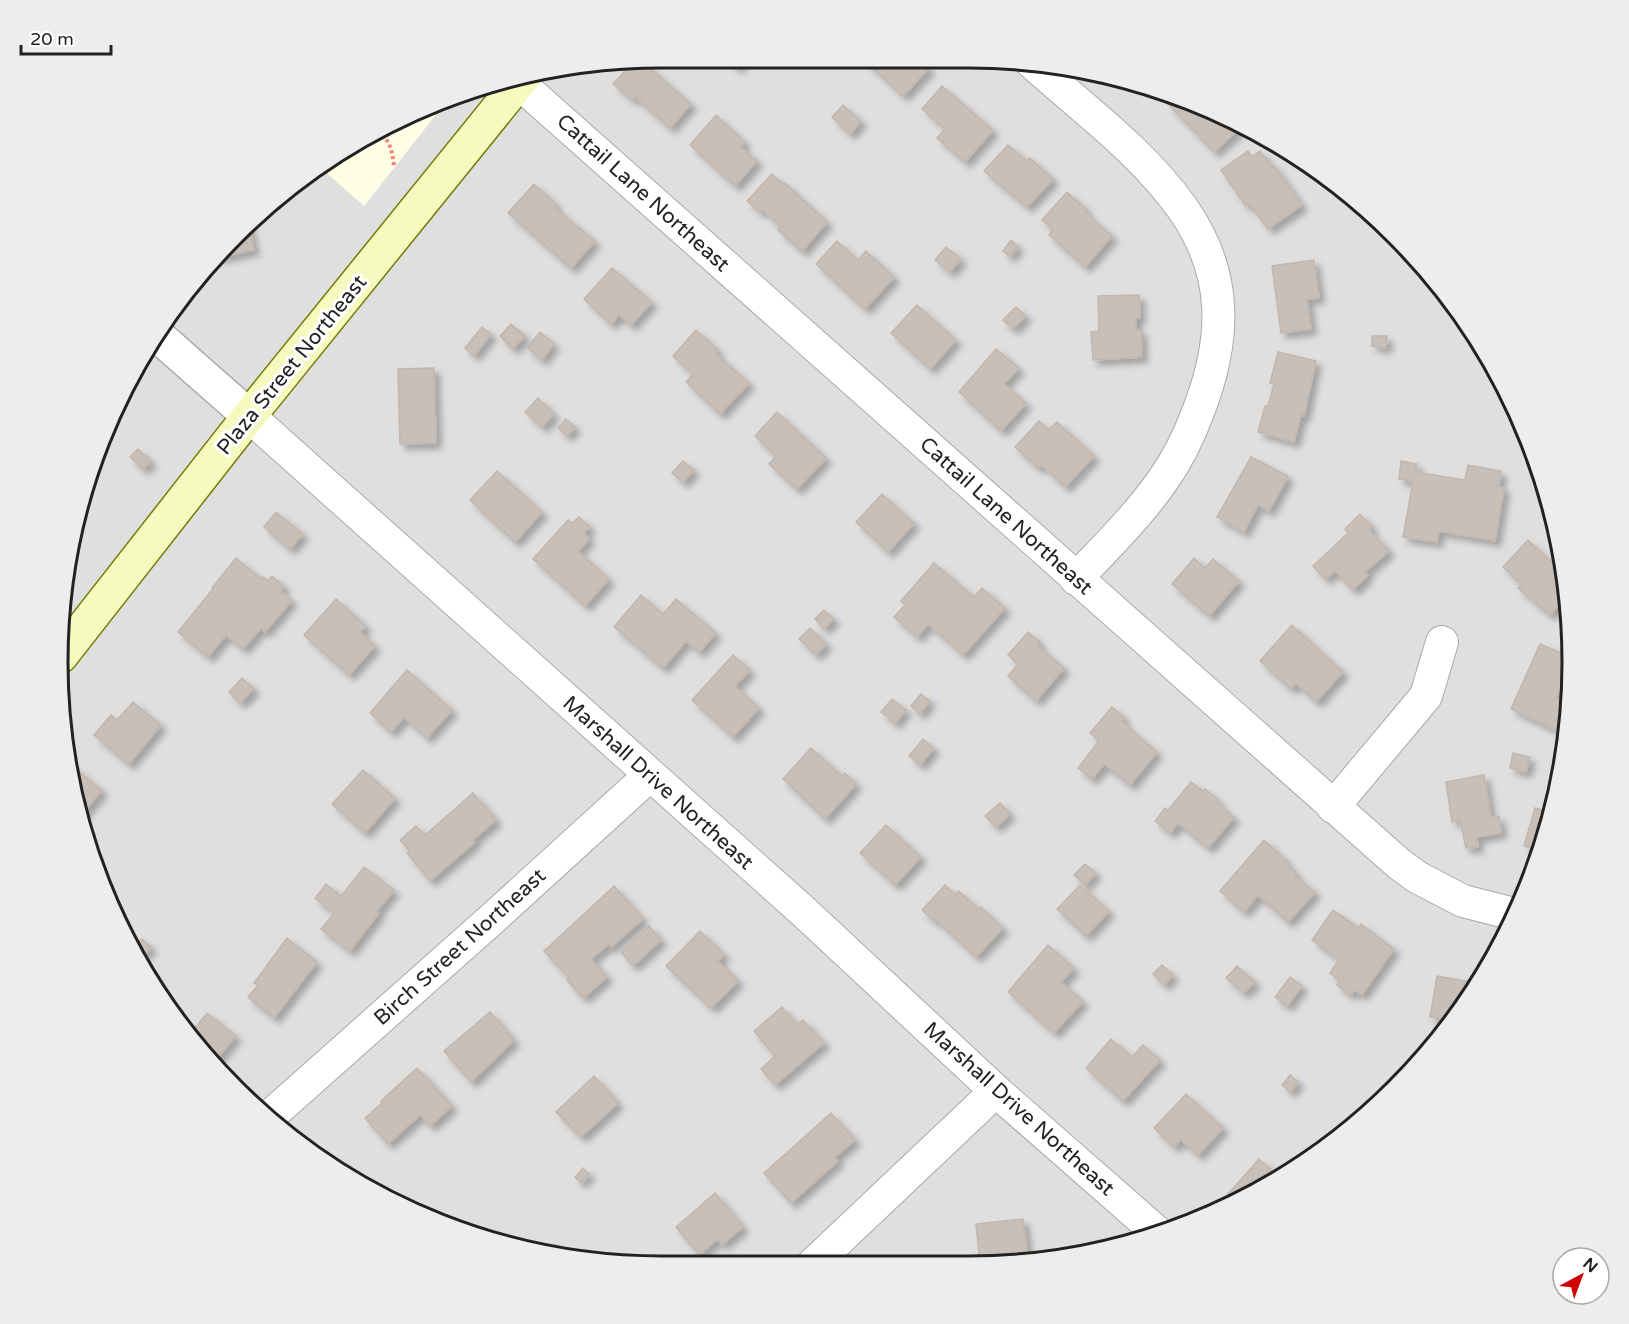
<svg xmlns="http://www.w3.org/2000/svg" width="1629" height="1324" viewBox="0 0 1629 1324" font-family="'Varela Round',sans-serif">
  <defs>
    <filter id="shadow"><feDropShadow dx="5.5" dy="5.5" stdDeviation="3" flood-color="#0004"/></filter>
  </defs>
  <rect width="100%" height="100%" fill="#f2efe9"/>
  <path fill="#e0dfdf" d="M662 57 1007 58 1085 69 1198 103 1303 159 1366 207 1447 294 1509 394 1551 505 1571 622 1567 741 1540 856 1491 964 1422 1061 1336 1142 1235 1204 1123 1246 1006 1266H623L506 1246 395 1205 293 1142 182 1031 120 930 69 780 58 623 89 468 138 359 234 234 360 138 506 78Z"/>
  <path fill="#ffffe5" d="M446 102 364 206 321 168 360 138Z"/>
  <g fill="#c7bfb8" stroke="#c4b6ab" stroke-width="1.5" filter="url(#shadow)">
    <path d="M730 57H742L744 59 737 68 728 60Z"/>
    <path d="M862 58H918L929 68 903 96Z"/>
    <path d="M641 60 691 104 670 128 635 97 633 100 613 84 634 61Z"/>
    <path d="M942 86 993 130 965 162 937 138 945 129 922 109Z"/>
    <path d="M1176 96 1198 103 1242 126 1214 152 1168 104Z"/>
    <path d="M843 105 861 121 850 134 832 117Z"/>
    <path d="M716 115 745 142 741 147 757 161 735 186 690 145Z"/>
    <path d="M1008 145 1027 161 1030 158 1053 179 1027 207 984 171Z"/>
    <path d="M1248 151 1252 157 1260 151 1272 167 1274 166 1302 205 1268 229 1250 204 1246 206 1221 170Z"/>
    <path d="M772 174 784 185 785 183 827 222 802 251 778 230 781 227 763 210 760 212 747 201Z"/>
    <path d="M534 184 556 204 554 207 595 241 571 268 508 213Z"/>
    <path d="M1067 192 1087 210 1085 212 1112 236 1085 267 1049 235 1053 230 1042 220Z"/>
    <path d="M248 223 254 250 216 258 234 234Z"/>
    <path d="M1011 240 1018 246 1010 257 1003 251Z"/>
    <path d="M837 241 858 260 866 251 894 277 865 309 816 264Z"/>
    <path d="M946 247 961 259 950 272 935 260Z"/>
    <path d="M1314 260 1319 298 1307 299 1311 329 1281 333 1272 266Z"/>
    <path d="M612 268 652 302 631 325 619 315 611 324 584 299Z"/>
    <path d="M1139 295 1140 318H1136V331L1141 330 1142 357 1093 360 1091 332 1099 331 1098 296Z"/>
    <path d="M917 305 956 340 930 369 891 333Z"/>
    <path d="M1016 307 1026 316 1013 329 1003 320Z"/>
    <path d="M511 324 525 336 513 349 500 336Z"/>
    <path d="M482 327 491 334 474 356 465 348Z"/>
    <path d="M696 330 718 350 715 353 749 383 720 414 686 382 693 374 673 356Z"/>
    <path d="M540 332 554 344 542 360 527 348Z"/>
    <path d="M1372 336H1387L1386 348 1372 346Z"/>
    <path d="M996 349 1019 368 1004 384 1026 403 1001 431 959 392Z"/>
    <path d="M1278 352 1316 361 1304 416 1301 415 1294 442 1258 432 1265 406H1268L1274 384 1270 383Z"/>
    <path d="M434 368 436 443 400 444 398 369Z"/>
    <path d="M538 398 554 414 542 427 525 412Z"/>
    <path d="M777 412 826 458 797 489 769 464 776 456 755 436Z"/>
    <path d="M566 419 575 427 567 436 558 428Z"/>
    <path d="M1039 421 1049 430 1057 422 1094 456 1065 487 1042 465 1038 468 1015 447Z"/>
    <path d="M138 449 151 461 143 469 130 457Z"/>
    <path d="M1251 457 1288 476 1269 511 1258 505 1244 532 1217 517Z"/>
    <path d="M683 461 694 470 683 482 672 473Z"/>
    <path d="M1401 461 1417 464 1415 472 1465 480 1468 465 1501 471 1499 487 1504 488 1495 541 1439 531 1437 542 1403 537 1413 481 1399 479Z"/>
    <path d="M497 471 542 512 515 542 470 500Z"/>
    <path d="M882 494 914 523 888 552 856 522Z"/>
    <path d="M276 512 303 534 290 549 264 527Z"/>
    <path d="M1360 514 1372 527 1369 530 1389 551 1365 572 1368 575 1353 590 1335 571 1325 579 1313 566 1348 533 1345 529Z"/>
    <path d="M579 517 590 527 584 533 589 539 578 551 609 579 585 606 533 559 568 520 572 523Z"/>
    <path d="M1528 540 1562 572 1566 596 1550 615 1518 588 1522 585 1503 567Z"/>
    <path d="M236 558 261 579 263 577 268 581 272 576 284 586 280 591 292 600 265 632 261 628 243 649 226 635 208 657 178 632 213 589 212 588Z"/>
    <path d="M1194 558 1205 568 1213 559 1239 581 1209 616 1172 584Z"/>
    <path d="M934 563 974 597 982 588 1005 608 963 655 928 624 917 637 894 617 905 605 901 601Z"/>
    <path d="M641 595 663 614 676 599 716 633 699 652 686 641 663 668 614 627Z"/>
    <path d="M336 599 366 626 360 632 375 646 349 675 304 635Z"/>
    <path d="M824 610 834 619 824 629 815 619Z"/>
    <path d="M1292 625 1343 672 1316 702 1296 683 1291 689 1260 661Z"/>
    <path d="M810 628 826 644 816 655 799 639Z"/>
    <path d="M1028 632 1040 642 1037 645 1064 668 1036 701 1008 676 1018 664 1008 655Z"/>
    <path d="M1540 644 1570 657 1569 669 1556 698 1568 703 1567 735 1511 709Z"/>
    <path d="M733 655 750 670 735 686 759 708 733 737 692 700Z"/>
    <path d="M407 670 452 710 427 738 404 717 391 732 370 713Z"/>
    <path d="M242 678 254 689 240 703 229 692Z"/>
    <path d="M921 694 930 701 920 714 911 706Z"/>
    <path d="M892 699 906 710 895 723 881 712Z"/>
    <path d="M133 702 161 725 129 764 94 735 111 715 117 720Z"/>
    <path d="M1112 707 1124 717 1121 721 1157 752 1130 785 1104 764 1092 779 1078 768 1099 741 1090 733Z"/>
    <path d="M923 739 934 748 920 765 909 756Z"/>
    <path d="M811 748 842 776 845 773 856 784 825 819 783 779Z"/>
    <path d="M1513 753 1530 757 1526 772 1510 768Z"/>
    <path d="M70 764 102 790 81 816 69 780 68 767Z"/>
    <path d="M363 770 395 798 365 833 332 804Z"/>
    <path d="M1484 775 1491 818 1499 816 1501 833 1477 837 1478 847 1466 848 1460 820 1452 822 1446 782Z"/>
    <path d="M1191 782 1203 791 1205 789 1218 800 1216 802 1234 817 1208 848 1178 823 1170 833 1155 821 1165 808 1168 810Z"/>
    <path d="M473 793 496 820 473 840 475 842 430 881 407 853 410 851 400 840 416 826 425 835Z"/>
    <path d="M1000 803 1010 814 996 827 985 816Z"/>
    <path d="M1535 808 1550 812 1541 851 1524 846Z"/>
    <path d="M886 825 921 857 895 885 860 853Z"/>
    <path d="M1264 840 1287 861 1285 863 1296 872 1294 875 1315 892 1288 922 1258 895 1244 912 1220 891Z"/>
    <path d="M1085 864 1096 873 1085 885 1074 875Z"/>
    <path d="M364 867 394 890 376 912 379 913 350 951 321 929 334 913 315 898 326 884 341 896Z"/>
    <path d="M945 885 956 895 959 891 978 909 981 907 1003 928 976 957 935 919 934 921 922 910Z"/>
    <path d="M1080 885 1109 911 1086 936 1057 909Z"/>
    <path d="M614 886 643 919 611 947 609 944 591 959 607 977 583 998 567 980 569 978 544 951Z"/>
    <path d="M1333 910 1359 928 1361 924 1394 949 1362 995 1354 990 1351 995 1337 985 1340 981 1330 973 1339 959 1312 940Z"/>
    <path d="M649 926 661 940 633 966 621 952Z"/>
    <path d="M700 931 724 954 718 961 738 981 711 1008 666 966Z"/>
    <path d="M287 938 317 962 274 1018 248 997 258 985 254 983Z"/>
    <path d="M142 939 151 947 144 955 134 947Z"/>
    <path d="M1048 945 1074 968 1061 982 1083 1001 1054 1033 1008 992Z"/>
    <path d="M1162 965 1173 975 1164 985 1153 974Z"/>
    <path d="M1237 966 1255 982 1244 993 1226 978Z"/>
    <path d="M1437 976 1477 983 1451 1020 1430 1017Z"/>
    <path d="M1290 977 1302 986 1287 1006 1275 997Z"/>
    <path d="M782 1007 797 1025 803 1020 824 1043 775 1085 761 1069 775 1056 754 1031Z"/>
    <path d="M490 1012 514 1040 471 1082 444 1051Z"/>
    <path d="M207 1013 236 1036 214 1062 188 1037Z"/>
    <path d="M1111 1039 1132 1057 1143 1045 1160 1060 1123 1101 1086 1068Z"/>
    <path d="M417 1068 452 1106 430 1126 420 1115 388 1144 365 1118 382 1103 381 1101Z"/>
    <path d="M1290 1075 1298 1082 1290 1092 1282 1085Z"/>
    <path d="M594 1076 618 1103 581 1137 556 1112Z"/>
    <path d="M1186 1094 1223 1128 1198 1155 1181 1140 1174 1147 1154 1128Z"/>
    <path d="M831 1113 855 1140 835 1157 838 1161 791 1203 764 1173Z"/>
    <path d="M335 1158 352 1178 329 1164Z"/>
    <path d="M1259 1159 1279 1177 1238 1203 1228 1194Z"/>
    <path d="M583 1168 589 1174 581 1183 575 1177Z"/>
    <path d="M715 1193 743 1227 722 1245 718 1239 699 1255 676 1227Z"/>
    <path d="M1023 1219 1028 1259 980 1264 976 1224Z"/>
  </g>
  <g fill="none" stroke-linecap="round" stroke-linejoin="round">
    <g stroke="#a9a9a9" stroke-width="34">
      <g id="minor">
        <path d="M1030 61C1082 108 1142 151 1183 209 1229 275 1226 340 1198 412 1189 436 1178 459 1163 480 1138 516 1106 547 1076 579"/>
        <path d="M519 83 1398 863 1417 877 1463 901 1514 914"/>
        <path d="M249 416 804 912 996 1091 1158 1233"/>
        <path d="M1333 807 1426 696 1442 642"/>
        <path d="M269 1117 492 919 649 776"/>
        <path d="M811 1266 996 1091"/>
      </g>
    </g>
    <g stroke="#a9a9a9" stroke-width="36">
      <path id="tertiary" d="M157 335 249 416"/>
    </g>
    <g stroke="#707d05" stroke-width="36">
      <path id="secondary" d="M61 656 249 416 525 75"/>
    </g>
    <g stroke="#fa8072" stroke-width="4" stroke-dasharray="3 3" stroke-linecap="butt">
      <path d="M444 103 446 102"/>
      <path d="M379 130C390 141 393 153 394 168"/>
    </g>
    <use href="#minor" stroke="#fff" stroke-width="32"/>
    <use href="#tertiary" stroke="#fff" stroke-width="33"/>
    <use href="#secondary" stroke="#f7fabf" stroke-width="33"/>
  </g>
  <g text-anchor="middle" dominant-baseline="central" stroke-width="6" stroke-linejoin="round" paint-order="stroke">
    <g font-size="21" fill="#222" stroke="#fff">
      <text transform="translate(643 193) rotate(42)">Cattail Lane Northeast</text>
      <text transform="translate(292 365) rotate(-51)">Plaza Street Northeast</text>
      <text transform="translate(1006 516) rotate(42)">Cattail Lane Northeast</text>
      <text transform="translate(658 783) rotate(42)">Marshall Drive Northeast</text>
      <text transform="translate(460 947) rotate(-42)">Birch Street Northeast</text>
      <text transform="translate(1019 1109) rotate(42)">Marshall Drive Northeast</text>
    </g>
  </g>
  <path d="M0 0H1629V1324H0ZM662 68H968A594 594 0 0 1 1562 662V662A594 594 0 0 1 968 1256H662A594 594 0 0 1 68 662V662A594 594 0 0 1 662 68Z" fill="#ededed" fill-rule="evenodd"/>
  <path fill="none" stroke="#222" stroke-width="3" d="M662 68H968A594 594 0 0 1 1562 662V662A594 594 0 0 1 968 1256H662A594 594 0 0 1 68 662V662A594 594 0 0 1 662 68Z"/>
  <g transform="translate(1581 1276) rotate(41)"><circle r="28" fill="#ffffff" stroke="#a7a7a7" stroke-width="1.5"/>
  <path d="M0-4.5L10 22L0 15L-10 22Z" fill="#d40000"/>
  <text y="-9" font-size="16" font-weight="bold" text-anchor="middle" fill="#222222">N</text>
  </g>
  <path d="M21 45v9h90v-9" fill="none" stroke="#222222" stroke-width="3"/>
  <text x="30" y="45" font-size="18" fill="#222222" stroke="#ffffff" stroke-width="4.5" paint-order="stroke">20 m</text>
</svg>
